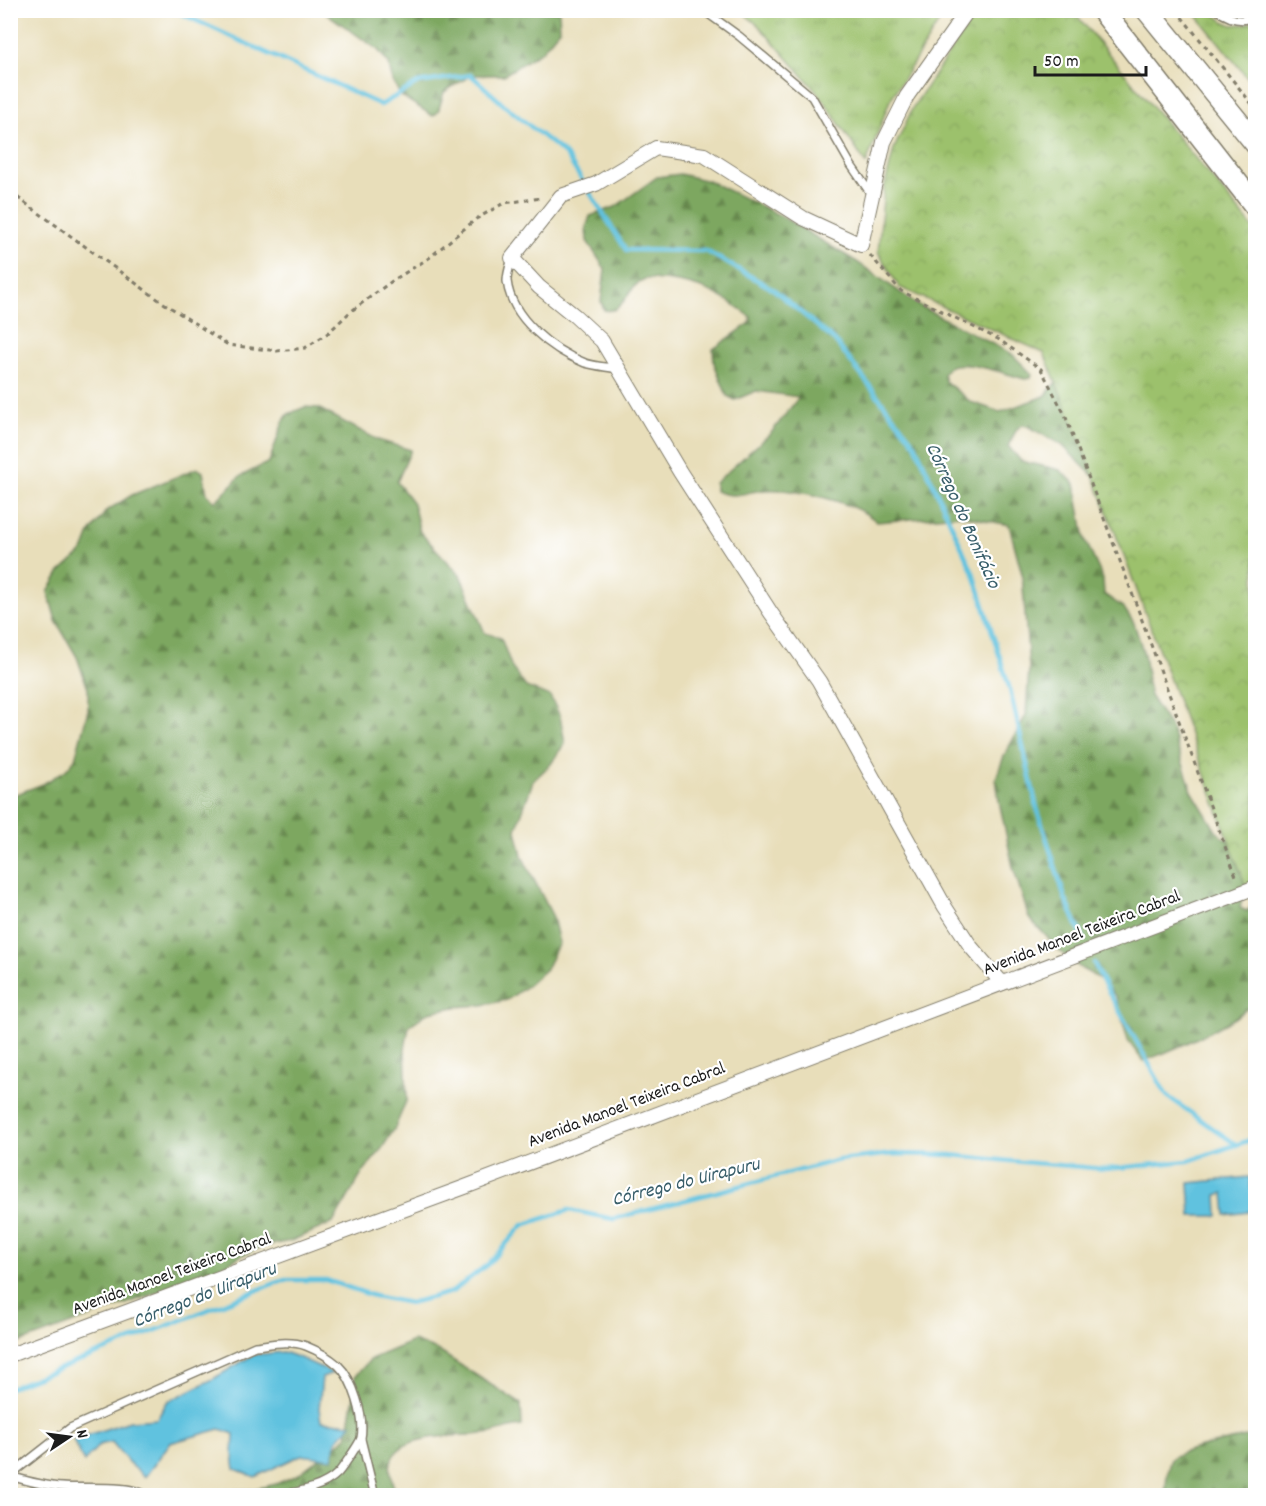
<svg xmlns="http://www.w3.org/2000/svg" width="1266" height="1506" viewBox="0 0 1266 1506" font-family="Dekko,sans-serif">
  <defs>
    <pattern id="grass-tufts" width="24" height="20" patternUnits="userSpaceOnUse" patternTransform="scale(1.5)"><rect width="24" height="20" fill="#9cc16c"/><path d="M3 7l-1-3M5 7V3M7 7l1-3M15 17l-1-3M17 17v-4M19 17l1-3" fill="none" stroke="#86a55d"/></pattern>
    <pattern id="forest-firs" width="22" height="20" patternUnits="userSpaceOnUse" patternTransform="scale(1.5)"><rect width="22" height="20" fill="#7da760"/><path d="M5 1l3.5 6h-7zM16 11l3.5 6h-7z" fill="#66874e"/></pattern>
    <pattern id="park-crowns" width="20" height="18" patternUnits="userSpaceOnUse" patternTransform="scale(1.5)"><rect width="20" height="18" fill="#9cc16c"/><path d="M2 6a3 3 0 1 1 6 0M12 15a3 3 0 1 1 6 0" fill="none" stroke="#86a55d"/></pattern>
  </defs>
  <rect width="100%" height="100%" fill="#fff"/>
  <filter id="ink" filterUnits="userSpaceOnUse"><feTurbulence type="fractalNoise" baseFrequency=".0167" numOctaves="2"/><feDisplacementMap in="SourceGraphic" scale="12" xChannelSelector="R" yChannelSelector="G"/><feConvolveMatrix kernelMatrix="1 2 1 2 8 2 1 2 1" color-interpolation-filters="sRGB"/></filter>
  <filter id="wash" filterUnits="userSpaceOnUse"><feTurbulence type="fractalNoise" baseFrequency=".008" numOctaves="4" result="noise"/><feDisplacementMap in="SourceGraphic" scale="24" xChannelSelector="R" yChannelSelector="G"/><feGaussianBlur stdDeviation="1.35" result="paint"/><feColorMatrix in="noise" values="0 0 0 0 0 0 0 0 0 0 0 0 0 0 0 0 0 1.4 0 .05"/><feComposite in="paint" operator="in"/></filter>
  <g filter="url(#wash)">
    <rect width="100%" height="100%" fill="#e8deba"/>
    <g fill="url(#grass-tufts)" stroke="#5c6e44" stroke-width="1.5">
      <path d="M741 11H946L890 100 866 164 820 95 759 26Z"/>
      <path d="M1193 11H1210L1223 21 1232 25 1245 24 1255 21V87Z"/>
    </g>
    <g fill="url(#forest-firs)" stroke="#4c623e" stroke-width="1.5">
      <path d="M323 11H559L560 29 542 51 504 75H471L444 92 438 112 433 116 401 96 392 80 389 64 378 50Z"/>
      <path d="M680 174 709 181 781 216 857 262 920 306 1012 354 1032 374 1031 378 1025 379C1009 375 963 358 949 367 948 368 944 373 943 374L945 381 971 402 1000 412 1045 396 1063 373 1102 485 1062 445 1027 426 1022 425 1017 429 1008 446 1021 461 1060 470 1075 484 1085 539 1103 579 1104 594 1124 608 1134 623 1144 654 1150 696 1171 728 1192 791 1216 831 1233 845 1255 839 1240 908 1247 911 1255 903V1005C1244 1008 1238 1017 1228 1022 1201 1037 1172 1051 1143 1061L1128 1041 1116 997 1102 980 1082 969 1063 954 1029 918 1013 867 999 801 996 778 1004 756 1026 715 1029 668 1022 574 1009 525 960 515 877 522C856 502 795 488 766 490 744 491 739 500 715 491V483L771 433 799 397 756 391 735 400 727 396 714 363 713 349 750 323 751 317C721 294 701 284 663 280 658 280 650 278 645 279 627 285 625 315 604 310L601 302 605 269 587 241 586 228 590 216 615 207 657 177Z"/>
      <path d="M305 407 318 408 378 440 411 450 397 482 413 503 420 532 460 575 485 633 501 638 512 668 526 687 550 696 560 716 565 743 551 764 533 781 516 830 522 856 553 917 559 943 546 969 527 986 507 1000 482 1005 455 1007 429 1012 409 1026 405 1049 407 1099 395 1128 381 1150 363 1172 333 1223 291 1241 265 1246 240 1256 216 1271 11 1346V796L43 784 66 770 75 759 88 710V689L77 657 56 621 48 592 59 573 83 551 90 533 106 511 132 495 197 468 203 472 207 494 215 502 239 477 269 462 283 422 288 414Z"/>
      <path d="M413 1341 437 1350 521 1404 522 1426C511 1427 501 1431 491 1433 465 1438 411 1431 394 1455 386 1466 393 1484 396 1495L203 1496 227 1490H250L276 1484 297 1475 347 1437 355 1390V1376L371 1359Z"/>
      <path d="M1255 1435V1495H1165C1166 1488 1167 1463 1172 1458 1184 1448 1238 1439 1255 1435Z"/>
    </g>
    <path fill="url(#park-crowns)" stroke="#5c6e44" stroke-width="1.5" d="M977 11H1073L1255 230V884L1246 887C1180 709 1117 529 1044 353L899 287 878 252 884 189 894 149 913 107Z"/>
    <g fill="#61c2df" stroke="#3e6f7e" stroke-width="1.5">
      <path d="M1249 1177 1255 1205 1248 1212 1226 1215 1224 1193 1217 1195 1218 1216H1191L1189 1183Z"/>
      <path d="M283 1352 300 1358 333 1373 322 1377 319 1409 321 1421 352 1424 336 1441 332 1459 301 1455 255 1477 235 1469 233 1455 234 1434 220 1429 170 1443 145 1477 129 1463 112 1442 99 1445 84 1462 73 1440 130 1421 157 1419 167 1402 213 1379 253 1355Z"/>
    </g>
    <g fill="none" stroke-linecap="round" stroke-linejoin="round">
      <g stroke="#61c2df" stroke-width="4.5">
        <path d="M173 10 381 105 418 83 471 75 504 105 566 155 626 250 706 251 773 289 834 340 915 444 975 577 1010 690 1037 808 1065 898 1083 938"/>
        <path d="M1094 963 1102 980 1167 1096 1237 1145"/>
        <path d="M10 1388 283 1280H326L374 1296 410 1303 452 1292 488 1264 523 1225 569 1210 613 1219 839 1160 893 1154 951 1155 1010 1161 1106 1169 1188 1161 1256 1138"/>
      </g>
    </g>
  </g>
  <g filter="url(#ink)">
    <g fill="none" stroke-linecap="round" stroke-linejoin="round">
      <g stroke="#827d6b" stroke-width="10">
        <g id="lane">
          <path d="M703 10 739 36 812 97 851 165 871 194"/>
          <path d="M1217 10C1229 19 1241 23 1256 17"/>
          <path d="M512 258C510 265 507 274 507 281 511 318 552 350 585 363 595 366 607 367 617 369"/>
          <path d="M361 1439 375 1496"/>
          <path d="M10 1475 70 1428 255 1346C272 1344 290 1340 306 1346 316 1350 330 1358 338 1365 353 1379 365 1417 361 1438 359 1444 343 1467 338 1473 322 1489 296 1492 274 1496"/>
          <path d="M10 1476C27 1481 45 1486 62 1487 79 1489 135 1484 146 1496"/>
        </g>
      </g>
      <g stroke="#827d6b" stroke-width="16">
        <g id="street">
          <path d="M968 10 907 96 884 142 861 245 803 218 704 155 656 148 596 184 561 196 512 258 539 287 575 316 602 341 680 472 771 613 819 681 945 907 971 947 1002 983"/>
          <path d="M10 1355 465 1187 1256 887"/>
        </g>
      </g>
      <g stroke="#827d6b" stroke-width="24">
        <g id="primary">
          <path d="M1102 10 1256 207"/>
          <path d="M1147 10 1256 144"/>
        </g>
      </g>
      <g stroke="#827d6b" stroke-width="3" stroke-dasharray="4.5 4.5" stroke-linecap="butt">
        <path d="M1176 10 1256 109"/>
        <path d="M10 192 159 300 228 345 277 351 305 348 328 333 350 312 392 281 429 258 476 219 504 203 542 198"/>
        <path d="M870 255 901 291 998 339 1041 369 1065 415 1132 593 1237 879"/>
      </g>
      <use href="#lane" stroke="#fff" stroke-width="7"/>
      <use href="#street" stroke="#fff" stroke-width="14"/>
      <use href="#primary" stroke="#fff" stroke-width="21"/>
    </g>
  </g>
  <g text-anchor="middle" dominant-baseline="central" stroke-width="4.5" stroke-linejoin="round" paint-order="stroke">
    <g font-size="18" fill="#1c1c1c" stroke="#fff">
      <text transform="translate(1082 934) rotate(-21)">Avenida Manoel Teixeira Cabral</text>
      <text transform="translate(627 1106) rotate(-21)">Avenida Manoel Teixeira Cabral</text>
      <text transform="translate(172 1275) rotate(-20)">Avenida Manoel Teixeira Cabral</text>
    </g>
    <g font-size="20" font-style="italic" fill="#385e6a" stroke="#fff">
      <text transform="translate(962 516) rotate(66)">Córrego do Bonifácio</text>
      <text transform="translate(686 1183) rotate(-14)">Córrego do Uirapuru</text>
      <text transform="translate(205 1296) rotate(-21)">Córrego do Uirapuru</text>
    </g>
  </g>
  <rect width="1266" height="1506" fill="none" stroke="#fff" stroke-width="36"/>
  <g transform="translate(69 1437) rotate(77)" stroke="#ffffff" stroke-width="4.5" paint-order="stroke">
  <path d="M0-4.5L10 22L0 15L-10 22Z" fill="#1c1c1c"/>
  <text y="-9" font-size="16" font-weight="bold" text-anchor="middle" fill="#1c1c1c">N</text>
  </g>
  <path d="M1035 66v9h111v-9" fill="none" stroke="#1c1c1c" stroke-width="3"/>
  <text x="1044" y="66" font-size="18" fill="#1c1c1c" stroke="#ffffff" stroke-width="4.5" paint-order="stroke">50 m</text>
</svg>
